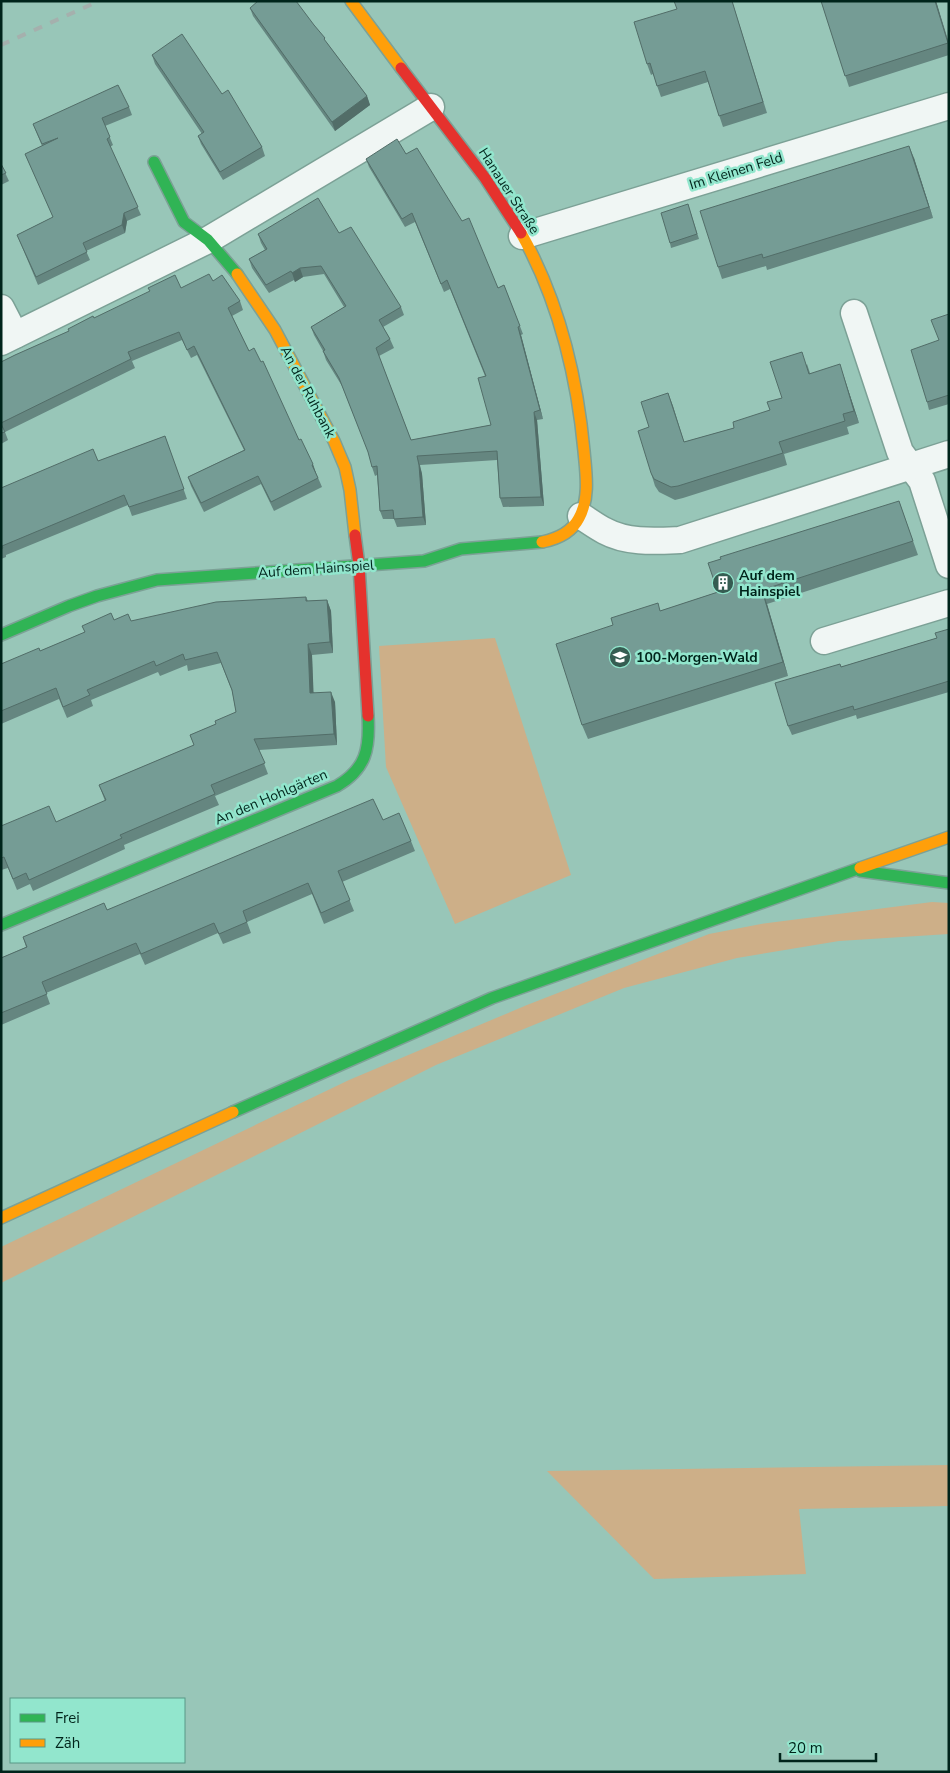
<svg xmlns="http://www.w3.org/2000/svg" width="950" height="1773" viewBox="0 0 950 1773" font-family="'Nunito Sans',sans-serif">
  <rect width="100%" height="100%" fill="#98c6b8"/>
  <g fill="#cdaf88">
    <path d="M495 638 571 875 455 924 386 767 379 646Z"/>
    <path d="M932 902 949 903V934L839 941 737 958 624 988 436 1065 1 1283V1247L349 1080 527 1005 709 934 761 924Z"/>
    <path d="M949 1465V1506L799 1509 806 1574 654 1579 547 1471Z"/>
  </g>
  <g fill="none" stroke-linecap="round" stroke-linejoin="round">
    <g stroke="#7ca196" stroke-width="29">
      <g id="street">
        <path d="M522 236 949 106"/>
        <path d="M1 308 15 335"/>
        <path d="M854 313 900 452 922 481 949 565"/>
        <path d="M1 342 208 240 431 107"/>
        <path d="M581 516C589 521 597 527 605 531 627 543 655 541 680 540L949 454"/>
        <path d="M824 641 949 603"/>
      </g>
    </g>
    <g stroke="#7ca196" stroke-width="14">
      <g id="fast">
        <path d="M154 162 184 222 208 240 237 274"/>
        <path d="M1 635 69 606 97 596 157 580 424 561 461 549 542 542"/>
        <path d="M860 871 949 883"/>
        <path d="M1 925 337 786C366 769 370 749 368 716"/>
        <path d="M233 1112 492 998 860 868"/>
      </g>
    </g>
    <g stroke="#7ca196" stroke-width="14">
      <g id="slow">
        <path d="M351 1 401 68"/>
        <path d="M521 233C558 299 577 376 584 451 586 473 590 498 579 518 572 532 557 539 542 542"/>
        <path d="M237 274 275 330 334 441 345 467 350 490 355 535"/>
        <path d="M860 868 949 837"/>
        <path d="M1 1218 233 1112"/>
      </g>
    </g>
    <g stroke="#7ca196" stroke-width="14">
      <g id="jam">
        <path d="M401 68 485 178 521 233"/>
        <path d="M355 535 359 565 368 716"/>
      </g>
    </g>
    <use href="#street" stroke="#f0f6f4" stroke-width="26"/>
    <use href="#fast" stroke="#30b455" stroke-width="11"/>
    <use href="#slow" stroke="#ff9f0a" stroke-width="11"/>
    <use href="#jam" stroke="#e5322d" stroke-width="11"/>
    <path stroke="#a5b0ad" stroke-width="4" stroke-dasharray="9 9" stroke-linecap="butt" d="M1 45 99 1"/>
  </g>
  <g fill="#658680">
    <path d="M674 1H732L767 113 723 127 708 82 661 97 653 74 651 75 647 64 677 9Z"/>
    <path d="M821 1H936L949 43V55L849 87Z"/>
    <path d="M250 8 327 43 367 96 370 105 335 131 253 16Z"/>
    <path d="M152 55 222 94 262 147 265 156 223 180 201 144 198 136 202 134 155 64Z"/>
    <path d="M129 107 132 115 105 126 113 145 110 147 141 215 127 221 125 233 86 251 90 260 38 285 17 235 53 217 25 154 42 146 33 124Z"/>
    <path d="M406 154 498 288 504 285 523 334 521 335 543 419 537 420 544 506 503 507 500 498 497 460 420 465 422 474 426 525 397 527 394 519H383L380 511 377 475 375 476 372 467 369 453 342 386 326 360 323 351 314 335 311 327 344 307 324 274 303 277 295 282 294 280 269 293 252 268 249 259 265 250 261 243 258 234 339 233 401 307 404 315 383 327 390 339 394 348 379 356 411 440 491 425 485 376 450 289 444 292 415 222 405 227 369 167 366 159Z"/>
    <path d="M914 158 933 218 767 270 766 266 722 279 718 267Z"/>
    <path d="M1 164 9 181 1 185Z"/>
    <path d="M688 204 699 239 671 248 670 243Z"/>
    <path d="M213 281 240 301 243 310 232 316 249 351 299 440 316 473 322 487 274 511 261 484 204 512 191 486 188 477 244 450 197 355 191 358 182 340 132 361 135 368 5 432 8 440 1 444V362L69 331 94 318 181 288Z"/>
    <path d="M949 314V404L929 410 927 402 939 340Z"/>
    <path d="M807 364 810 373 844 377 859 423 847 427 849 434 784 454 787 465 683 498 675 500 659 492 655 486 651 473 649 427 668 393 684 442 734 428 770 410 782 398Z"/>
    <path d="M165 436 187 499 132 516 128 505 6 555V557L1 559V488L98 461Z"/>
    <path d="M899 501 918 555 767 604 788 676 588 739 582 725 660 611 718 592Z"/>
    <path d="M306 597 308 601 327 600 331 611 333 653 312 655 313 692 335 702 337 745 259 750 268 774 215 796 219 805 124 845 125 849 33 891 30 884 17 890 8 868 1 870V826L56 822 105 801 99 785 194 745 190 735 216 724 236 712 232 691 221 663 188 671 187 665 160 676 158 672 91 700 93 706 67 718 59 699 1 724V664L40 651 85 632 82 626 114 620 131 621Z"/>
    <path d="M949 629V692L857 719 856 715 792 735 788 726 841 667 937 638Z"/>
    <path d="M383 820 411 841 415 851 342 882 354 911 324 924 312 894 247 922 251 933 223 944 218 933 145 965 140 954 46 993 50 1004 1 1025V958L26 947 23 937Z"/>
  </g>
  <g fill="#526d68">
    <path d="M935 1H936L949 45Z"/>
    <path d="M367 96 370 105 335 131 332 122Z"/>
    <path d="M909 146 914 158 933 218 929 207Z"/>
    <path d="M124 213 127 221 125 233 122 225Z"/>
    <path d="M300 268 303 277 295 282 292 273Z"/>
    <path d="M518 327 521 335 543 419 540 410Z"/>
    <path d="M840 364 844 377 859 423 854 411Z"/>
    <path d="M668 393 673 406 688 455 684 442Z"/>
    <path d="M534 412 537 420 544 506 541 497Z"/>
    <path d="M417 456 422 474 426 525 423 517Z"/>
    <path d="M313 464 316 473 315 474 312 465Z"/>
    <path d="M762 590 767 604 788 676 783 662Z"/>
    <path d="M327 600 331 611 333 653 330 642Z"/>
    <path d="M308 644 312 655 314 703 310 693Z"/>
    <path d="M331 692 335 702 337 745 334 734Z"/>
  </g>
  <g fill="#759c95" stroke="#526d68">
    <path d="M258 1H296L314 25 325 38 324 39 367 96 332 122 250 8Z"/>
    <path d="M674 1H732L763 102 719 116 705 71 657 86 650 63 647 64 634 22 677 9Z"/>
    <path d="M821 1H935L948 43 845 76Z"/>
    <path d="M182 34 222 94 228 90 262 147 220 172 198 136 204 132 152 55Z"/>
    <path d="M118 85 129 107 102 118 110 137 107 139 138 207 124 213 122 225 83 243 87 252 36 277 17 235 53 217 25 154 58 138 42 144 33 124Z"/>
    <path d="M397 139 406 154 417 148 462 221 469 218 498 288 504 285 520 326 518 327 540 410 534 412 541 497 500 498 497 451 417 456 419 465 423 517 394 519 393 510 380 511 377 466 372 467 368 452 339 378 323 351 325 350 311 327 346 306 321 266 300 268 292 273 291 271 266 285 249 259 267 249 258 234 318 198 339 233 351 227 401 307 379 320 390 339 376 348 411 440 491 425 478 378 486 376 447 280 441 284 412 213 402 219 366 159Z"/>
    <path d="M909 146 929 207 763 258 762 254 718 267 700 211Z"/>
    <path d="M1 164 6 173 1 175Z"/>
    <path d="M688 204 697 234 670 243 661 213Z"/>
    <path d="M209 274 213 281 222 275 240 301 228 308 249 351 254 348 261 362 263 361 299 440 301 439 313 464 312 465 318 478 271 502 258 476 201 503 188 477 245 450 194 346 187 350 179 332 128 352 131 359 1 423V362L15 355 69 331 68 329 93 316 94 318 150 291 148 288 175 275 181 288Z"/>
    <path d="M949 314V395L927 402 911 350 939 340 931 320Z"/>
    <path d="M802 352 809 374 840 364 854 411 843 414 845 421 779 442 783 453 678 486 671 487 654 479 651 473 638 431 649 427 641 402 668 393 684 442 734 428 733 422 770 410 767 402 782 398 770 362Z"/>
    <path d="M1 424 5 432 1 433Z"/>
    <path d="M165 436 184 489 129 507 124 495 2 546 3 548 1 549V488L93 449 98 461Z"/>
    <path d="M899 501 913 541 762 590 783 662 582 725 556 644 613 625 611 618 658 603 660 611 718 592 708 563 721 559 720 557Z"/>
    <path d="M306 597V601L327 600 330 642 308 644 310 693 331 692 334 734 254 739 265 763 211 785 215 794 120 835 122 838 29 880 26 873 13 879 4 857 1 858V826L49 806 56 822 106 800 99 785 194 745 190 735 216 724 215 721 236 712 232 690 217 652 185 660 183 654 156 666 154 661 87 690 90 695 63 707 56 688 1 711V664L39 648 40 651 85 632 82 626 111 613 114 620 128 614 131 621 216 602Z"/>
    <path d="M949 629V681L854 710 853 706 788 726 775 683 840 664 841 667 937 638 935 633Z"/>
    <path d="M373 799 383 820 399 813 411 841 338 871 350 900 321 913 308 883 243 911 247 922 219 934 214 923 141 954 136 943 42 982 47 994 1 1013V958L27 947 23 937 104 903 107 910Z"/>
  </g>
  <defs>
    <g id="building-disc" transform="scale(1.125)"><circle r="9.5" fill="#355d52" stroke="#92e6cd"/><path d="M-4-6H4V6H1V3H-1V6H-4ZM-2.5-4.3h1.7v1.8h-1.7ZM.8-4.3h1.7v1.8H.8ZM-2.5-1h1.7V.8h-1.7ZM.8-1h1.7V.8H.8Z" fill="#fff"/></g>
    <g id="school-disc" transform="scale(1.125)"><circle r="9.5" fill="#355d52" stroke="#92e6cd"/><path d="M0-5L7-2L0 1L-7-2ZM-4 1L0 2.5L4 1V4Q0 6-4 4Z" fill="#fff"/></g>
  </defs>
  <g fill-rule="evenodd">
    <use href="#building-disc" x="723" y="583"/>
    <use href="#school-disc" x="620" y="657"/>
  </g>
  <g text-anchor="middle" dominant-baseline="central" stroke-width="5" stroke-linejoin="round" paint-order="stroke">
    <g font-size="14" fill="#00241b" stroke="#92e6cd">
      <text transform="translate(736 171) rotate(-17)">Im Kleinen Feld</text>
      <text transform="translate(509 191) rotate(57)">Hanauer Straße</text>
      <text transform="translate(308 392) rotate(62)">An der Ruhbank</text>
      <text transform="translate(316 569) rotate(-4)">Auf dem Hainspiel</text>
      <text transform="translate(271 797) rotate(-23)">An den Hohlgärten</text>
    </g>
    <g font-size="14" font-weight="bold" fill="#00241b" stroke="#92e6cd" text-anchor="start">
      <text x="739" y="575">Auf dem<tspan x="739" dy="16">Hainspiel</tspan></text>
      <text x="636" y="657">100-Morgen-Wald</text>
    </g>
  </g>
  <rect width="950" height="1773" fill="none" stroke="#00241b" stroke-width="5"/>
  <rect x="10" y="1698" width="175" height="65" fill="#92e6cd" stroke="#589886"/>
  <rect x="20" y="1714" width="25" height="8" fill="#30b455" stroke="#589886"/>
  <text x="55" y="1723" font-size="15" fill="#00241b">Frei</text>
  <rect x="20" y="1739" width="25" height="8" fill="#ff9f0a" stroke="#589886"/>
  <text x="55" y="1748" font-size="15" fill="#00241b">Zäh</text>
  <path d="M780 1753v8h96v-8" fill="none" stroke="#00241b" stroke-width="2.5"/>
  <text x="788" y="1753" font-size="15" fill="#00241b" stroke="#92e6cd" stroke-width="4" paint-order="stroke">20 m</text>
</svg>
